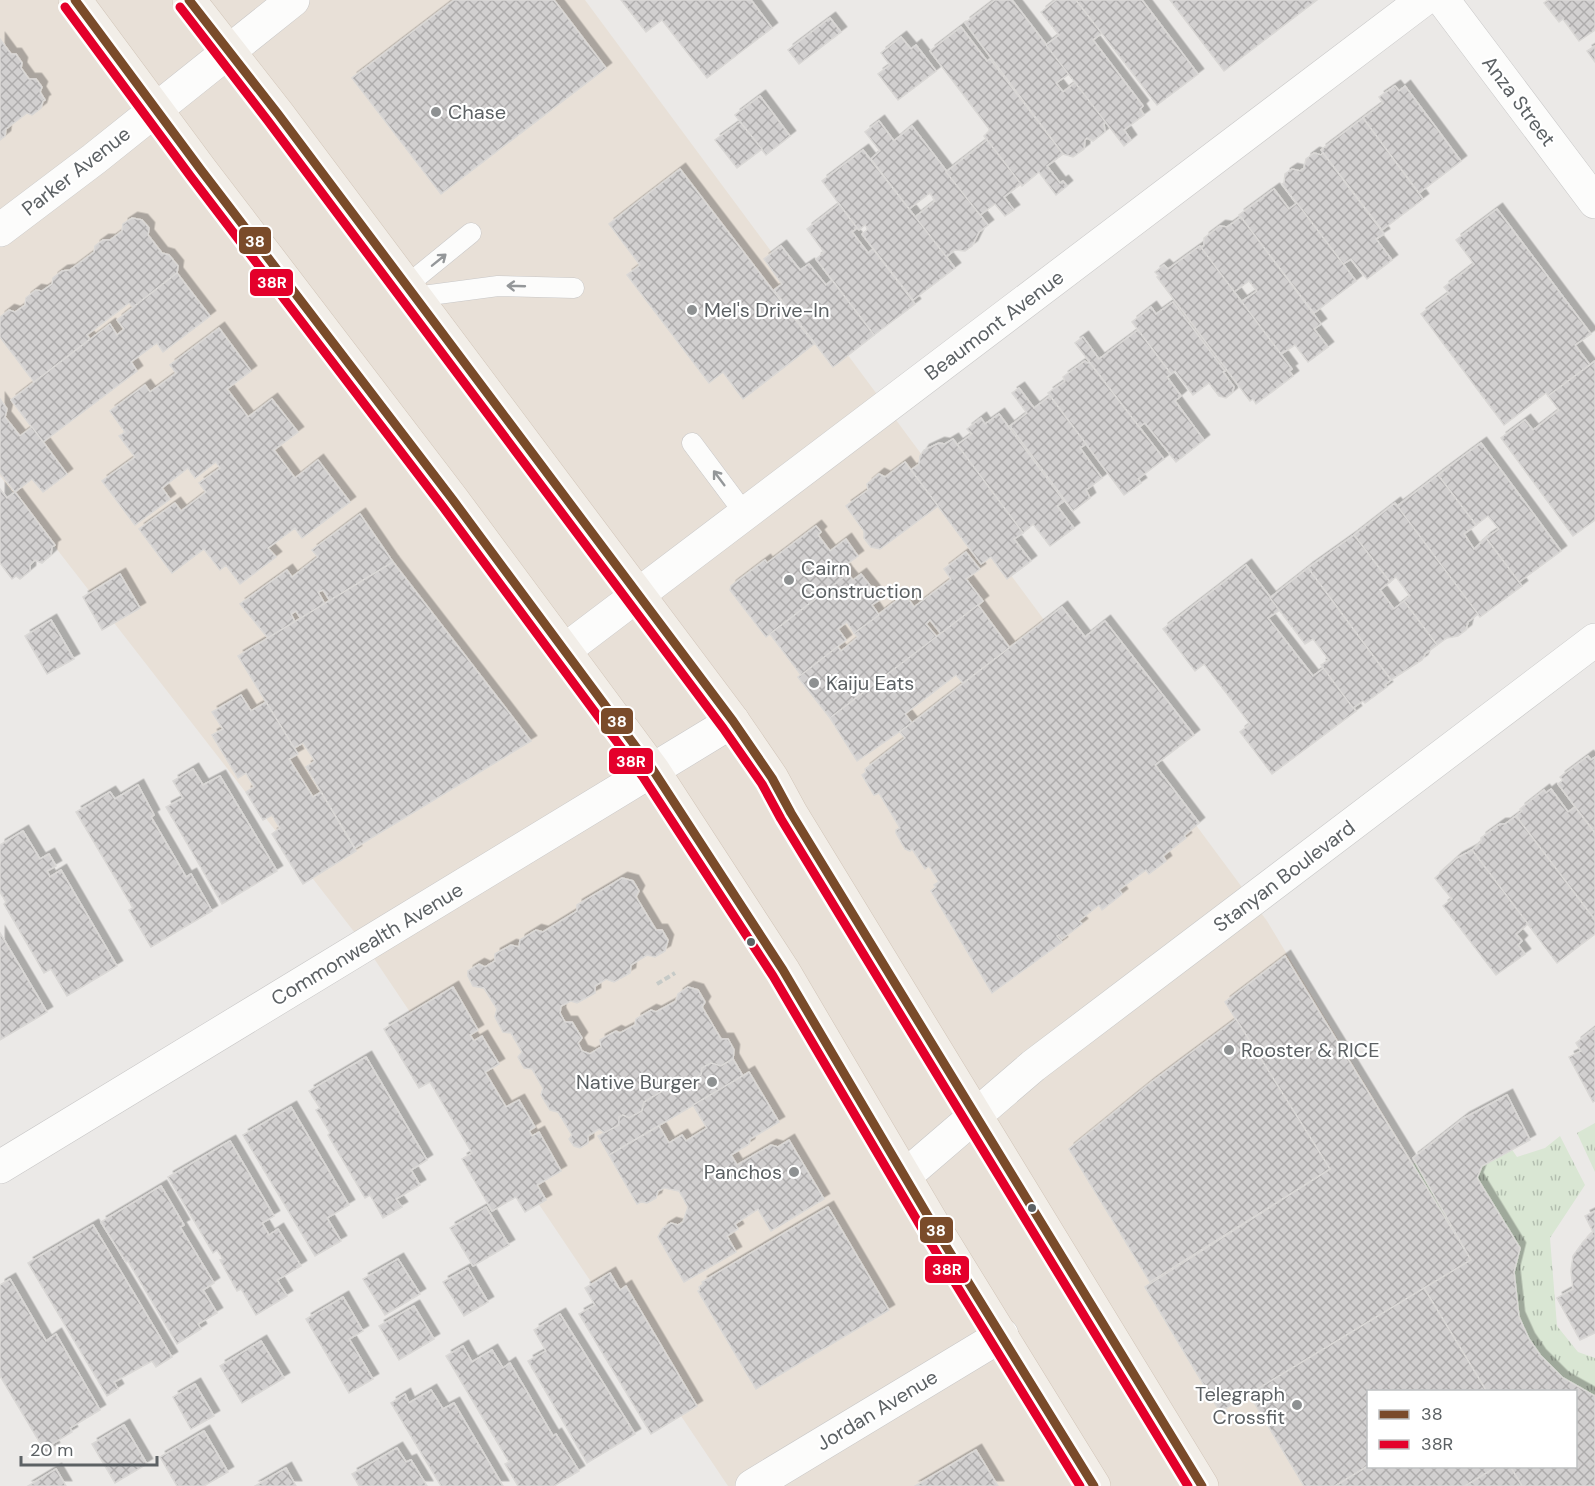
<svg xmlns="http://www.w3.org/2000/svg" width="1595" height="1486" viewBox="0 0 1595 1486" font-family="'DM Sans',sans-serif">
  <defs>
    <pattern id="grass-tufts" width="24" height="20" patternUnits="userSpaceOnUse" patternTransform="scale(1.5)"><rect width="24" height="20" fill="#d9e6d3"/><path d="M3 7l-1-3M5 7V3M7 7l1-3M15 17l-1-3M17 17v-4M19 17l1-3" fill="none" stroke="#b3beaf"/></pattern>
    <pattern id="building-cross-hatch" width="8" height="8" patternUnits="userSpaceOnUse" patternTransform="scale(1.5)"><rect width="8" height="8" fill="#d2d0d0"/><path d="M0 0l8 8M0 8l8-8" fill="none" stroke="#aeacac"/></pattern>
    <filter id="shadow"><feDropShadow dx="5.5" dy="-5.5" stdDeviation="0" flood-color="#0004"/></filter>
  </defs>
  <rect width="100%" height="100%" fill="#ebe9e7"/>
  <path fill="#e8e0d7" d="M0 0H585L1267 921 1471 1260 1368 1392V1466L1545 1486H728L369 951 0 476Z"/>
  <g fill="url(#grass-tufts)">
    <path d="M1595 1123V1172L1577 1133Z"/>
    <path d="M1496 1126 1517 1157 1545 1148 1560 1136 1585 1185 1550 1238 1557 1326 1578 1352 1595 1358V1486L1576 1466V1392L1506 1391 1389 1175Z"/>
  </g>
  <g fill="url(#building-cross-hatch)" stroke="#dad8d6" stroke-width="1.5" filter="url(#shadow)">
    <path d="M454 0H554L606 68 441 194 352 78Z"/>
    <path d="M621 0H751L772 28 707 78 662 20 646 32Z"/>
    <path d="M995 0H1012L1069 74 1056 83 1063 92 1076 82 1106 122 1104 124 1105 132 1093 141 1087 138 1085 140 1084 149 1073 157 1063 154 965 23Z"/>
    <path d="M1056 0H1076L1102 33 1093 40 1143 106 1140 109 1144 115 1124 130 1131 140 1124 146 1046 45 1059 35 1041 12Z"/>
    <path d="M1076 0H1142L1198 74 1157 105Z"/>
    <path d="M1170 0H1317L1224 71Z"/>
    <path d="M1548 0H1595V30L1579 41 1563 19 1559 22 1544 3Z"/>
    <path d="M830 18 841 32 799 64 788 50Z"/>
    <path d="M961 27 987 61 990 59 1063 154 1047 166 1060 183 1063 181 1067 186 1056 195 1039 172 1022 186 1021 184 984 136 990 130 930 51Z"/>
    <path d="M901 37 911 49 916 45 936 71 898 100 878 74 890 65 881 53Z"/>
    <path d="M0 39 11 54H16L22 63 21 68 29 79H36L42 87 40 92 45 100 43 101 41 108 32 115 27 113 6 129 5 136 0 140Z"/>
    <path d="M1595 46V62L1587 51Z"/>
    <path d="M1395 86 1399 91 1405 86 1461 161 1419 193 1363 118 1383 103 1379 97Z"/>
    <path d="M760 96 790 136 766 155 735 115Z"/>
    <path d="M1363 118 1423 199 1382 230 1321 150Z"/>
    <path d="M879 121 894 141 912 126 988 225 979 232 972 246 965 251 955 250 946 257 915 217 935 201 930 193 909 209 871 159 880 151 865 132Z"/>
    <path d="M740 122 762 149 737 168 715 140Z"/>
    <path d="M987 140 1021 184 1004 197 1014 210 1005 216 995 204 980 215 946 172Z"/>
    <path d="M863 150 955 268 913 300 862 234 868 229 865 225 859 230 857 228 822 181Z"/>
    <path d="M1314 153 1321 155 1323 153 1384 234 1376 239 1392 260 1367 279 1351 259 1343 264 1282 184 1284 183 1285 174 1292 169 1300 171 1304 168 1306 159Z"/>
    <path d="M680 169 814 344 743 399 723 372 709 383 627 275 640 265 609 224Z"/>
    <path d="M1274 189 1289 209 1297 203 1356 281 1314 313 1239 215Z"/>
    <path d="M839 204 857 228 852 232 868 253 873 249 915 304 874 335 816 259 824 252 807 229Z"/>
    <path d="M1497 209 1591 334 1575 345 1590 365 1548 396 1546 393 1504 425 1421 314 1449 293 1444 287 1474 264 1456 240Z"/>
    <path d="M1241 217 1321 324 1314 329 1328 347 1308 362 1295 345 1281 354 1241 302 1257 291 1249 281 1234 292 1200 248 1204 245V238L1220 226 1227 227Z"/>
    <path d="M132 218 142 220 149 228 148 235 162 253 169 255 178 266 177 273 133 307 129 303 87 335 90 339 34 382 0 337V317L9 310 15 312 25 305 26 298 36 290 42 291 52 284 53 278 62 271 70 270 94 252 95 246 103 240H110L122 231 123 224Z"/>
    <path d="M781 246 800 270 809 264 826 285 832 280 874 335 833 367 774 290 782 284 764 259Z"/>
    <path d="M1200 246 1292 369 1289 371 1293 376 1256 404 1253 399 1250 401 1157 277 1159 276 1155 272 1164 265 1168 269Z"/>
    <path d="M177 273 210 316 163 352 157 343 131 362 137 371 43 442 11 400 110 324 117 335 124 329 117 320Z"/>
    <path d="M1173 302 1225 371 1223 372 1234 387 1232 393 1226 398 1219 396 1209 383 1193 395 1175 371 1171 374 1132 322 1151 307 1156 314Z"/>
    <path d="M219 328 251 371 227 389 248 417 272 399 298 432 274 450 295 478 318 460 350 502 302 538 295 528 268 548 276 557 240 584 226 565 220 570 204 549 172 573 139 529 175 503 181 511 206 492 199 483 220 468 216 462 195 478 188 468 162 488 170 499 135 525 102 481 135 457 119 436 125 432 110 411 145 385 150 392 176 373 170 365Z"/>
    <path d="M1138 330 1171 374 1167 377 1181 396 1175 401 1204 440 1176 462 1145 423 1139 427 1075 343 1083 337 1099 359Z"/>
    <path d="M1085 361 1088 363 1089 362 1164 459 1138 479 1141 483 1124 495 1048 393 1065 381 1063 377Z"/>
    <path d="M1595 361V520L1573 536 1501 438 1525 420 1533 430 1559 410 1548 396Z"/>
    <path d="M1019 388 1034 408 1050 396 1086 444 1080 448 1102 478 1086 490 1090 498 1073 511 1010 426 1027 413 1012 393Z"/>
    <path d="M0 399 7 409 5 417 20 436 32 427 67 474 43 492 32 479 15 492 0 473Z"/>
    <path d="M999 414 1064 501 1057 506 1074 528 1050 546 1033 524 1023 533 957 445 972 434 967 429 981 418 985 424Z"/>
    <path d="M953 439 1023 533 1014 539 1031 561 1007 579 991 557 981 564 911 470 919 464 920 456 924 450 939 443 945 444Z"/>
    <path d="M1481 443 1561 551 1519 582 1486 538 1499 529 1488 516 1476 525 1438 475Z"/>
    <path d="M905 462 938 506 880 549 871 547 864 538V531L846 506 868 490 867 484 879 474 885 477Z"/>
    <path d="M1438 475 1476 525 1464 534 1474 549 1486 538 1522 586 1480 617 1396 507Z"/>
    <path d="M0 489 7 498 15 492 55 545 52 547 51 555 42 563 35 560 30 565V571L20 579 16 576 12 579 0 563Z"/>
    <path d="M1395 503 1478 614 1468 622 1466 630 1458 636 1447 638 1437 645 1404 601 1410 596 1396 577 1390 582 1354 535Z"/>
    <path d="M360 514 393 562 330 601 323 590 318 592 325 604 301 619 296 611 291 614 295 622 268 638 240 604 287 570 292 577 318 557 312 550Z"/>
    <path d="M816 526 821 532 818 535 830 551 846 539 858 556 843 567 848 574 766 637 730 590 731 586 765 560 767 563Z"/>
    <path d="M1354 535 1390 582 1380 590 1394 609 1404 601 1437 645 1425 654 1422 660 1391 680 1308 568Z"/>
    <path d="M966 552 980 569 966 579 983 601 941 634 930 620 926 624 937 637 830 718 798 677 837 646 841 651 858 637 854 633 905 594 914 607 951 579 944 569Z"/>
    <path d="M393 562 531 741 355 848 306 767 315 761 303 743 294 748 238 656Z"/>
    <path d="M1246 565 1280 610 1268 618 1313 676 1324 668 1356 711 1272 774 1240 732 1250 724 1204 664 1195 671 1163 629Z"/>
    <path d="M1308 568 1391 680 1385 685 1387 687 1365 703 1363 701 1353 708 1321 665 1329 660 1313 639 1305 644 1270 598Z"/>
    <path d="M120 574 140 608 102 630 83 597Z"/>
    <path d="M848 574 853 580 861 574 881 599 872 605 879 615 854 633 847 622 838 629 846 640 801 675 770 634Z"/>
    <path d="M978 605 1010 648 963 683 956 675 905 714 912 723 857 761 830 718Z"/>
    <path d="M1062 607 1085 637 1105 621 1194 735 1155 765 1199 823 1184 836 1186 838 1163 856 1166 861 1149 874 1146 870 1119 890 1122 894 1102 910 1099 905 1079 921 1082 924 1062 939 1059 935 1057 936 1062 942 992 993 931 891 936 887 934 885 939 882 929 866 925 869 912 849 910 851 905 849 896 833V830L900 828 879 793 874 795 862 775 866 772 865 769 905 738 900 732Z"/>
    <path d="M51 620 74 659 47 674 25 636Z"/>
    <path d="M241 695 251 711 266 702 298 754 289 759 313 797 321 792 356 851 303 884 272 834 280 828 272 815 263 820 246 792 254 787 246 773 238 778 212 735 223 729 212 712Z"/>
    <path d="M1588 756 1591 760 1595 757V833L1558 784 1563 780 1560 777Z"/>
    <path d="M193 769 203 785 220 776 277 871 222 904 166 807 183 798 173 781Z"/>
    <path d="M138 785 154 815 151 817 186 877 191 874 212 911 151 947 129 910 133 908 76 812 110 792 115 799Z"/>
    <path d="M1551 789 1568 812 1575 807 1595 833V920L1516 816 1522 811 1520 809 1544 790 1546 793Z"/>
    <path d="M1516 816 1595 920V934L1557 963 1472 850 1481 842V838L1500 824H1505Z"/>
    <path d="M23 831 40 859 49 854 56 866 47 871 50 877 61 870 117 966 67 996 51 969 44 973 4 904 6 902 0 892V845Z"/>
    <path d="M1472 850 1528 924 1516 934 1522 941 1518 945 1525 954 1496 975 1443 906 1452 899 1435 878 1457 858Z"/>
    <path d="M622 878 633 881 639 891 636 897 656 930H662L668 940 665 951 655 957 647 955 631 965 630 973 614 982 606 979 595 986V993L577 1003 571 1001 561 1006 560 1013 565 1022H572L582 1038 578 1043 582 1051 590 1054 601 1047 600 1040 616 1031 620 1033 635 1025 636 1019 651 1010 656 1012 676 1001 678 994 688 987 698 990 705 1002 702 1007 721 1039H728L734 1050 733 1059 721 1066 711 1063 702 1068 701 1075 687 1083 681 1080 644 1102 642 1111 629 1118 623 1115 619 1117V1125L605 1133 599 1129 588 1136V1143L580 1148 574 1146 569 1139 572 1135 558 1112 550 1110 541 1095 543 1088 532 1069 524 1068 518 1057 522 1052 511 1033 503 1032 495 1017 497 1009 484 988 473 986 468 976V971L479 964 485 967 495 961V954L511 945 519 947 520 940 536 930 543 932 577 911V905Z"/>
    <path d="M0 933 47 1012 0 1040Z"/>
    <path d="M1285 956 1471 1260 1220 1412 1145 1287 1330 1169 1225 1002Z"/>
    <path d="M453 987 478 1030 470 1035 474 1041 482 1036 499 1064 485 1072 506 1107 519 1100 535 1127 529 1131 532 1136 539 1132 561 1171 537 1185 546 1200 525 1212 516 1197 492 1211 462 1159 472 1153 430 1082 419 1088 384 1029Z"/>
    <path d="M1236 1019 1330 1169 1150 1282 1069 1149 1150 1083Z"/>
    <path d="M1595 1028V1101L1593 1102 1569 1057 1581 1051 1576 1043Z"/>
    <path d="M366 1057 427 1160 411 1170 420 1185 396 1199 402 1207 383 1218 370 1195 365 1198 328 1135 330 1133 316 1110 320 1108 309 1091Z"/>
    <path d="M733 1059 743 1076 609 1155 598 1136 619 1125V1117L623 1115 629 1118 642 1111 644 1102 681 1080 687 1083 701 1075 702 1068 711 1063 721 1066Z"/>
    <path d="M749 1072 779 1122 750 1139 749 1144 731 1155 737 1165 771 1145 778 1147 789 1140 824 1199 771 1231 758 1209 735 1224 738 1229 727 1236 736 1252 684 1282 658 1237 663 1228 671 1223 678 1225 683 1222 688 1207 679 1191 664 1188 658 1191 656 1198 647 1203 641 1202 637 1204 609 1155 659 1126 669 1143 682 1135 686 1141 707 1128 693 1105Z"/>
    <path d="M1507 1095 1530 1140 1482 1166 1477 1178 1520 1248 1514 1272 1519 1317 1529 1339 1540 1355 1563 1378 1595 1396V1486H1522L1510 1466H1576V1392H1487L1424 1288 1471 1260 1413 1158 1464 1118Z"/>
    <path d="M291 1107 349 1205 327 1218 341 1241 315 1256 243 1135Z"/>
    <path d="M230 1141 274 1216 262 1223 269 1235 278 1229 301 1266 277 1280 287 1296 256 1315 241 1289 237 1291 220 1260 223 1259 217 1250 213 1253 168 1177Z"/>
    <path d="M161 1186 184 1225 180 1227 214 1283 203 1290 217 1313 198 1324 201 1329 177 1344 128 1261 126 1262 101 1222Z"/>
    <path d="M486 1207 509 1245 473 1266 450 1228Z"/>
    <path d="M828 1207 889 1310 756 1389 698 1291 700 1290 699 1287 703 1284 702 1282Z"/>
    <path d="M1595 1211V1333L1580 1340 1557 1298 1573 1289 1571 1271 1573 1256 1583 1242 1593 1232 1585 1216Z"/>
    <path d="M93 1225 172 1357 156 1367 152 1361 114 1382 118 1389 107 1396 28 1263Z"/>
    <path d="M398 1259 420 1294 385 1315 363 1279Z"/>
    <path d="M468 1268 488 1302 464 1316 443 1282Z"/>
    <path d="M610 1273 620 1290 626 1286 697 1406 651 1434 579 1314 595 1305 585 1288Z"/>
    <path d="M10 1279 46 1341 56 1334 100 1410 70 1428 72 1432 52 1444 54 1448 46 1453 0 1376V1285Z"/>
    <path d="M1424 1288 1487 1392H1368V1466L1335 1486H1304L1249 1394Z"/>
    <path d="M343 1297 363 1331 349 1339 373 1379 349 1393 306 1319Z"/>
    <path d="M414 1306 434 1339 399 1360 379 1326Z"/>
    <path d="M560 1314 635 1434 587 1463 528 1361 546 1351 534 1330Z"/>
    <path d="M261 1341 284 1378 242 1403 220 1366Z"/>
    <path d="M463 1346 472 1362 492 1350 503 1368 510 1363 553 1436 556 1434 579 1471 554 1486H518L505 1464 509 1462 446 1356Z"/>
    <path d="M195 1384 214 1416 191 1429 173 1397Z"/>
    <path d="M431 1390 443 1409 454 1403 503 1486H441L391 1403 405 1394 409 1403Z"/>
    <path d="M124 1425 147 1464 115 1483 92 1444Z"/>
    <path d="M204 1431 228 1472 204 1486H177L160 1457Z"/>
    <path d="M397 1448 406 1462 411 1460 427 1486H359L352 1474Z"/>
    <path d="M976 1450 998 1486H915Z"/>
    <path d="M1368 1466H1498L1465 1486H1335Z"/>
    <path d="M1498 1466H1510L1522 1486H1465Z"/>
    <path d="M286 1468 296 1486H255Z"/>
    <path d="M56 1469 66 1486H28Z"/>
  </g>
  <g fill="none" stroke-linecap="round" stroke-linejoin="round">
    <g stroke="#c8c7c7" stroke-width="21">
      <g id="service">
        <path d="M406 286 471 233"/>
        <path d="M415 297 498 286 574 288"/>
        <path d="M692 443 745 514"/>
      </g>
    </g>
    <g stroke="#c8c7c7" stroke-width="34">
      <g id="minor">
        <path d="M0 230 94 159 293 0"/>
        <path d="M565 650 1423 0"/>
        <path d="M0 1167 733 721"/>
        <path d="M752 1486 1002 1335"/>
      </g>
    </g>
    <g stroke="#c8c7c7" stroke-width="34">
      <path id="tertiary" d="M1443 0 1595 202"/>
    </g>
    <g stroke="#c7c7c7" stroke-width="34">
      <path id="secondary" d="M905 1176 1033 1066 1595 640"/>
    </g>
    <g stroke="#d1c4b7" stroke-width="34">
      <g id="primary">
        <path d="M75 0 201 170 453 500 653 770 783 970 941 1238 1094 1486"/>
        <path d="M189 0 278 114 733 721 772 778 791 813 1202 1486"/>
      </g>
    </g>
    <path stroke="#c6cac7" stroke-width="4" stroke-dasharray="6 3" stroke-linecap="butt" d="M657 984 675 973"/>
    <use href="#service" stroke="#fcfcfb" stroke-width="20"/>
    <use href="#minor" stroke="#fcfcfb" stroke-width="33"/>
    <use href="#tertiary" stroke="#fcfcfb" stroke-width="33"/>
    <use href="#secondary" stroke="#fcfcfb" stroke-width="33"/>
    <use href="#primary" stroke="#f2eee8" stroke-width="33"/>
    <g stroke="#fff" stroke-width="14">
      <g id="bus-1">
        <path d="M75 0 201 170 453 500 653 770 783 970 941 1238 1094 1486"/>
        <path d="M189 0 278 114 733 721 772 778 791 813 1202 1486"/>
      </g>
    </g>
    <g stroke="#fff" stroke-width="14">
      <g id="bus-2">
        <path d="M65 7 191 177 443 507 643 777 773 976 931 1244 1080 1486"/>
        <path d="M180 7 268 121 723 728 762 784 781 819 1188 1486"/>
      </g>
    </g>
    <use href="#bus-1" stroke="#7a4b2a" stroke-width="9"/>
    <use href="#bus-2" stroke="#e4002b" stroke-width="9"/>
  </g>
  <defs><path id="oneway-shaft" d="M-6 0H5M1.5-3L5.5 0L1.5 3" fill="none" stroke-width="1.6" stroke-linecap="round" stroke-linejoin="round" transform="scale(1.5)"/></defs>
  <g stroke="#949799">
    <use href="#oneway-shaft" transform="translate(439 260) rotate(-39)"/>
    <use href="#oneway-shaft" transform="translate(516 286) rotate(-178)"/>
    <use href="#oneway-shaft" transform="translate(719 478) rotate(-127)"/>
  </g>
  <g fill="#8e9192" stroke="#fff" stroke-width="2">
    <circle cx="436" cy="112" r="6"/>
    <circle cx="692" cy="310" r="6"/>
    <circle cx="789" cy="580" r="6"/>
    <circle cx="814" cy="683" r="6"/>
    <circle cx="1229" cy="1050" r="6"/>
    <circle cx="712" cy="1082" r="6"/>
    <circle cx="794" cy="1172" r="6"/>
    <circle cx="1297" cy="1405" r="6"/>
  </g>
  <g fill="#5c6164" stroke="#fff" stroke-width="2">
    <circle cx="751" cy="942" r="5"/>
    <circle cx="1032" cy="1208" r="5"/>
  </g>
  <g text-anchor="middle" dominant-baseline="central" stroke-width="4.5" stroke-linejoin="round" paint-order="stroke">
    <g font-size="20" fill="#5c6164" stroke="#fff">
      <text transform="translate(1519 101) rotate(53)">Anza Street</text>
      <text transform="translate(76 171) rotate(-38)">Parker Avenue</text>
      <text transform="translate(994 325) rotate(-37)">Beaumont Avenue</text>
      <text transform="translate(1284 876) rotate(-37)">Stanyan Boulevard</text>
      <text transform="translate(367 944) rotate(-31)">Commonwealth Avenue</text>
      <text transform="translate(877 1410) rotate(-31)">Jordan Avenue</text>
    </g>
    <g font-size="20" fill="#5c6164" stroke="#fff" text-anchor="start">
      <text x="448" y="112">Chase</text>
      <text x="704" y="310">Mel's Drive-In</text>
      <text x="801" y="568">Cairn<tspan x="801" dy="23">Construction</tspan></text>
      <text x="826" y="683">Kaiju Eats</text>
      <text x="1241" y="1050">Rooster &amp; RICE</text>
      <text x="700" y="1082" text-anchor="end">Native Burger</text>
      <text x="782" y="1172" text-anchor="end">Panchos</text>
      <text x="1285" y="1394" text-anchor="end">Telegraph<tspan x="1285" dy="23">Crossfit</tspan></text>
    </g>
  </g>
  <g stroke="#fff" stroke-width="2">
    <rect x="238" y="226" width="34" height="29" rx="6" fill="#7a4b2a"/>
    <rect x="249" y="268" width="45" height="29" rx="6" fill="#e4002b"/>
    <rect x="600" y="707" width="34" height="28" rx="6" fill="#7a4b2a"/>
    <rect x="608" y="747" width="46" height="28" rx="6" fill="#e4002b"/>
    <rect x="919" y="1216" width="35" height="28" rx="6" fill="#7a4b2a"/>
    <rect x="924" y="1255" width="46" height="29" rx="6" fill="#e4002b"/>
  </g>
  <g font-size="16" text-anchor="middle" font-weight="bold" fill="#fff">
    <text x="255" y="247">38</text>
    <text x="272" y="288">38R</text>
    <text x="617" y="727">38</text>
    <text x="631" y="767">38R</text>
    <text x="936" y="1236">38</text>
    <text x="947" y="1275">38R</text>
  </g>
  <rect x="1367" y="1390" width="210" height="78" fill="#ffffff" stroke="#bec0c1" stroke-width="1.5"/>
  <rect x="1379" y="1410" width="30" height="9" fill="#7a4b2a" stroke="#bec0c1" stroke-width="1.5"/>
  <text x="1421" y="1420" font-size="18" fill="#5c6164">38</text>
  <rect x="1379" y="1440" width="30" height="9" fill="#e4002b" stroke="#bec0c1" stroke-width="1.5"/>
  <text x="1421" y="1450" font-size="18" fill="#5c6164">38R</text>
  <path d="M21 1456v9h136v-9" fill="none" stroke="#5c6164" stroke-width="3"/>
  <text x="30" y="1456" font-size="18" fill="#5c6164" stroke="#ffffff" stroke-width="4.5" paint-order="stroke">20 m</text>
</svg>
